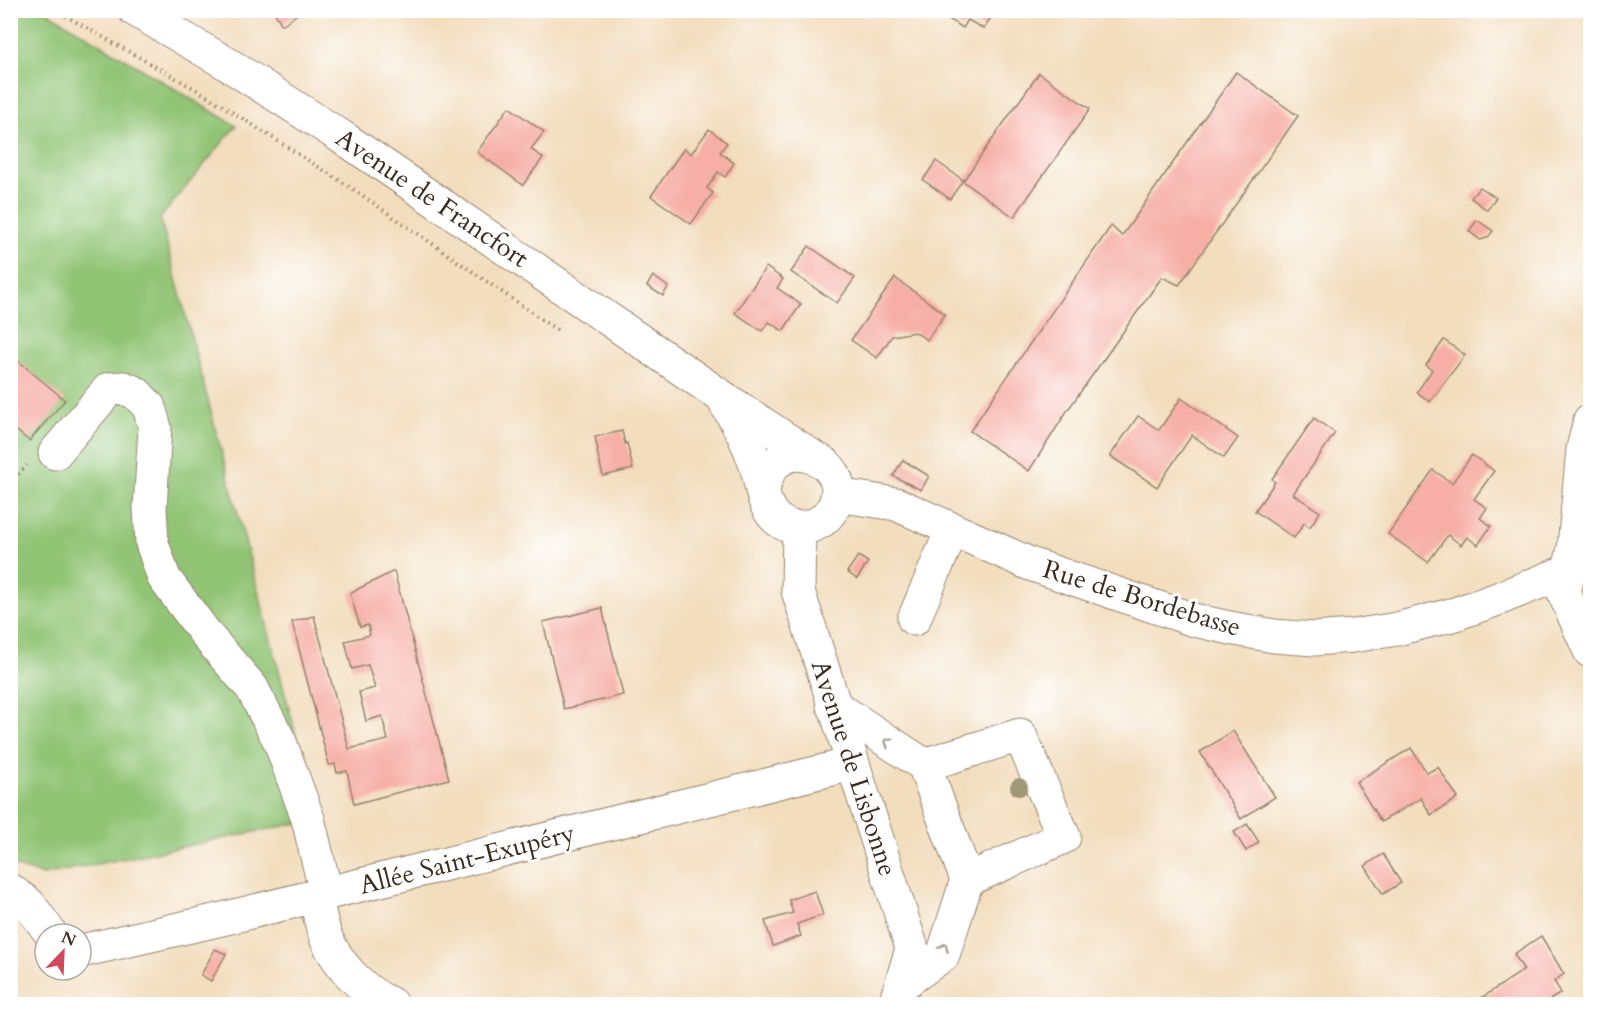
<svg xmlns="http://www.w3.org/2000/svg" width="1601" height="1015" viewBox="0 0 1601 1015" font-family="Cardo,serif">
  <rect width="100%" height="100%" fill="#fff"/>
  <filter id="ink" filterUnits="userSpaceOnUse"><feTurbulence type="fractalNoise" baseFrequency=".0167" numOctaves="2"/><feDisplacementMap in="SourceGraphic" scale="12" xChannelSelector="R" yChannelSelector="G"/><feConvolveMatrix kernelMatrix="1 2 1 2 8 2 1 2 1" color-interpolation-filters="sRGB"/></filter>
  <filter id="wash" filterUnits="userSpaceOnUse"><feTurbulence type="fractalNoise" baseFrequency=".008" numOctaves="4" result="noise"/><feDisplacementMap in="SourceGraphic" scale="24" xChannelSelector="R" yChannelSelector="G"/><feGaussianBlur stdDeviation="1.35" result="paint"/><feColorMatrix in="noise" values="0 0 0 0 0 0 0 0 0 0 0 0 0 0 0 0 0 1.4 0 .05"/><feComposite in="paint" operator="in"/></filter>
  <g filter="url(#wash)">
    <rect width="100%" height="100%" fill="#f2ddbd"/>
    <path fill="#91c474" stroke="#667749" stroke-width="1.5" d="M44 10 236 126 160 218 318 819 43 875 11 865 10 11Z"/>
    <g id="blocks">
      <g fill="#f6aea6">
        <path d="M273 10H303L282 25Z"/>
        <path d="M934 10H995L984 29 968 20 963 28Z"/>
        <path d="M1236 72 1298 116 1179 285 1162 277 1067 411 1029 471 970 431 1111 226 1122 236Z"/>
        <path d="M1039 73 1090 109 1014 217 963 181Z"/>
        <path d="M509 107 544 132 531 149 543 158 523 185 477 152Z"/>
        <path d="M709 129 727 143 720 152 734 163 725 177 718 172 707 188 713 193 691 224 651 196 684 148 691 154Z"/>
        <path d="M936 161 963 180 950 199 923 180Z"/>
        <path d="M1480 187 1496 198 1487 210 1471 198Z"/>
        <path d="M1477 220 1493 231 1487 238 1480 240 1469 231Z"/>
        <path d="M809 246 855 278 837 303 791 272Z"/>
        <path d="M766 267 783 279 777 288 801 304 783 331 769 322 762 331 735 313Z"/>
        <path d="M653 276 668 287 663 296 647 286Z"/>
        <path d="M895 278 945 314 927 340 915 332 892 336 877 358 851 340Z"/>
        <path d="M1444 340 1465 355 1430 402 1417 392 1432 370 1426 365Z"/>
        <path d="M10 354 65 400 29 441 10 425Z"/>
        <path d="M1181 398 1238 438 1224 458 1192 435 1157 487 1110 456 1138 416 1159 430Z"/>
        <path d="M1314 418 1335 433 1293 494 1320 512 1310 527 1304 523 1294 538 1255 511 1275 482 1272 479Z"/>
        <path d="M622 431 625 444 627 443 633 469 603 476 597 451 598 450 595 437Z"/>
        <path d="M1472 455 1494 471 1474 499 1487 508 1480 518 1491 526 1478 545 1467 537 1461 545 1448 535 1428 562 1388 534 1433 470 1452 483Z"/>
        <path d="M903 460 929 476 921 490 893 476Z"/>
        <path d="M858 556 868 562 857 579 847 572Z"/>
        <path d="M394 571 449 779 354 804 347 771 337 773 335 764 329 765 292 622 314 616 349 749 388 740 382 716 366 721 359 692 375 688 368 665 352 669 345 641 370 635 368 625 360 627 350 593Z"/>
        <path d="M602 608 623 695 564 709 543 622Z"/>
        <path d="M1233 731 1275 797 1241 819 1200 752Z"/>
        <path d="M1411 748 1427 773 1438 767 1458 798 1431 815 1421 798 1381 822 1356 782Z"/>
        <path d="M1247 824 1259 842 1246 851 1234 832Z"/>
        <path d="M1383 854 1401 883 1383 894 1365 866Z"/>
        <path d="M815 891 823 915 797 924 801 936 773 946 765 921 793 913 789 900Z"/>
        <path d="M1541 936 1564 974 1554 981 1561 993 1548 1001 1549 1003 1546 1004H1477L1475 1002 1524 970 1514 954Z"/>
        <path d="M215 949 226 954 211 981 201 975Z"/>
      </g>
    </g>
  </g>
  <g filter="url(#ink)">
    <use href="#blocks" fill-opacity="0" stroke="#96846e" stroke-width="1.5"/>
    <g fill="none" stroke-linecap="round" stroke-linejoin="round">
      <g stroke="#96846e" stroke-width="35">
        <g id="minor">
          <path d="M135 10 226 63 348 141 721 396 810 455"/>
          <path d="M724 401C737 421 748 441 755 463 761 478 761 497 770 511 776 521 788 528 801 528 814 527 824 521 831 511 864 464 772 421 763 492"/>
          <path d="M1590 420 1583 449 1574 548 1564 593 1590 651"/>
          <path d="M55 453 109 389 124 388 136 393 149 407 155 428 150 508 152 543 164 578 208 637 252 688 280 742 308 819 326 893"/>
          <path d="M837 495 896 504 1030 564 1194 620 1230 628 1274 636 1314 639 1353 636 1397 629 1455 614 1495 600 1590 562"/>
          <path d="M799 528 798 591 912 949 895 1004"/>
          <path d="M914 619 952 530"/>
          <path d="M833 705 924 765 967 880 943 955 901 985"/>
          <path d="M924 765 1020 735 1064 837 967 880"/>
          <path d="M10 890 29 904 51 934"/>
          <path d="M316 896C319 912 322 932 330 946 344 971 366 993 391 1004"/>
          <path d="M81 951 218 920 852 764"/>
        </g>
      </g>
      <g stroke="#96846e" stroke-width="4" stroke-dasharray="1.5 4.5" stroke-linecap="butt">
        <path d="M55 10 204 94 353 189 557 330"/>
        <path d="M10 483 27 465"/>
      </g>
      <use href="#minor" stroke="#fff" stroke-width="33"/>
    </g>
    <circle fill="#9e9876" cx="1019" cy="787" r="9"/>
    <defs><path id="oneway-chevron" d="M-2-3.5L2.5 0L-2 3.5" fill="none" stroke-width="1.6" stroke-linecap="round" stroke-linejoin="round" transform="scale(1.5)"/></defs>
    <g stroke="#a79f9a">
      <use href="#oneway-chevron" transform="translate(888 742) rotate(-146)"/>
      <use href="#oneway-chevron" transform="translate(944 947) rotate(-66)"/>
    </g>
  </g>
  <g text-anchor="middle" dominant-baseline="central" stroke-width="6" stroke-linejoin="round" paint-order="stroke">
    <g font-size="26" fill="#3b2a1e" stroke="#fff">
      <text transform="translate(432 198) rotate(34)">Avenue de Francfort</text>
      <text transform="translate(1142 598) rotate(17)">Rue de Bordebasse</text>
      <text transform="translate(854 768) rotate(72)">Avenue de Lisbonne</text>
      <text transform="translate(467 859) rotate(-14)">Allée Saint-Exupéry</text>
    </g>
  </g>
  <rect width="1601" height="1015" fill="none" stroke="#fff" stroke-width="36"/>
  <g transform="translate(63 952) rotate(23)"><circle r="28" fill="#ffffff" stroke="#b1aaa5" stroke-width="1.5"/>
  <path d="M0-4.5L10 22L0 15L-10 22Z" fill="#d1495b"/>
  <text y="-9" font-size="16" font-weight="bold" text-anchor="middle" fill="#3b2a1e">N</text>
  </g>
</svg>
